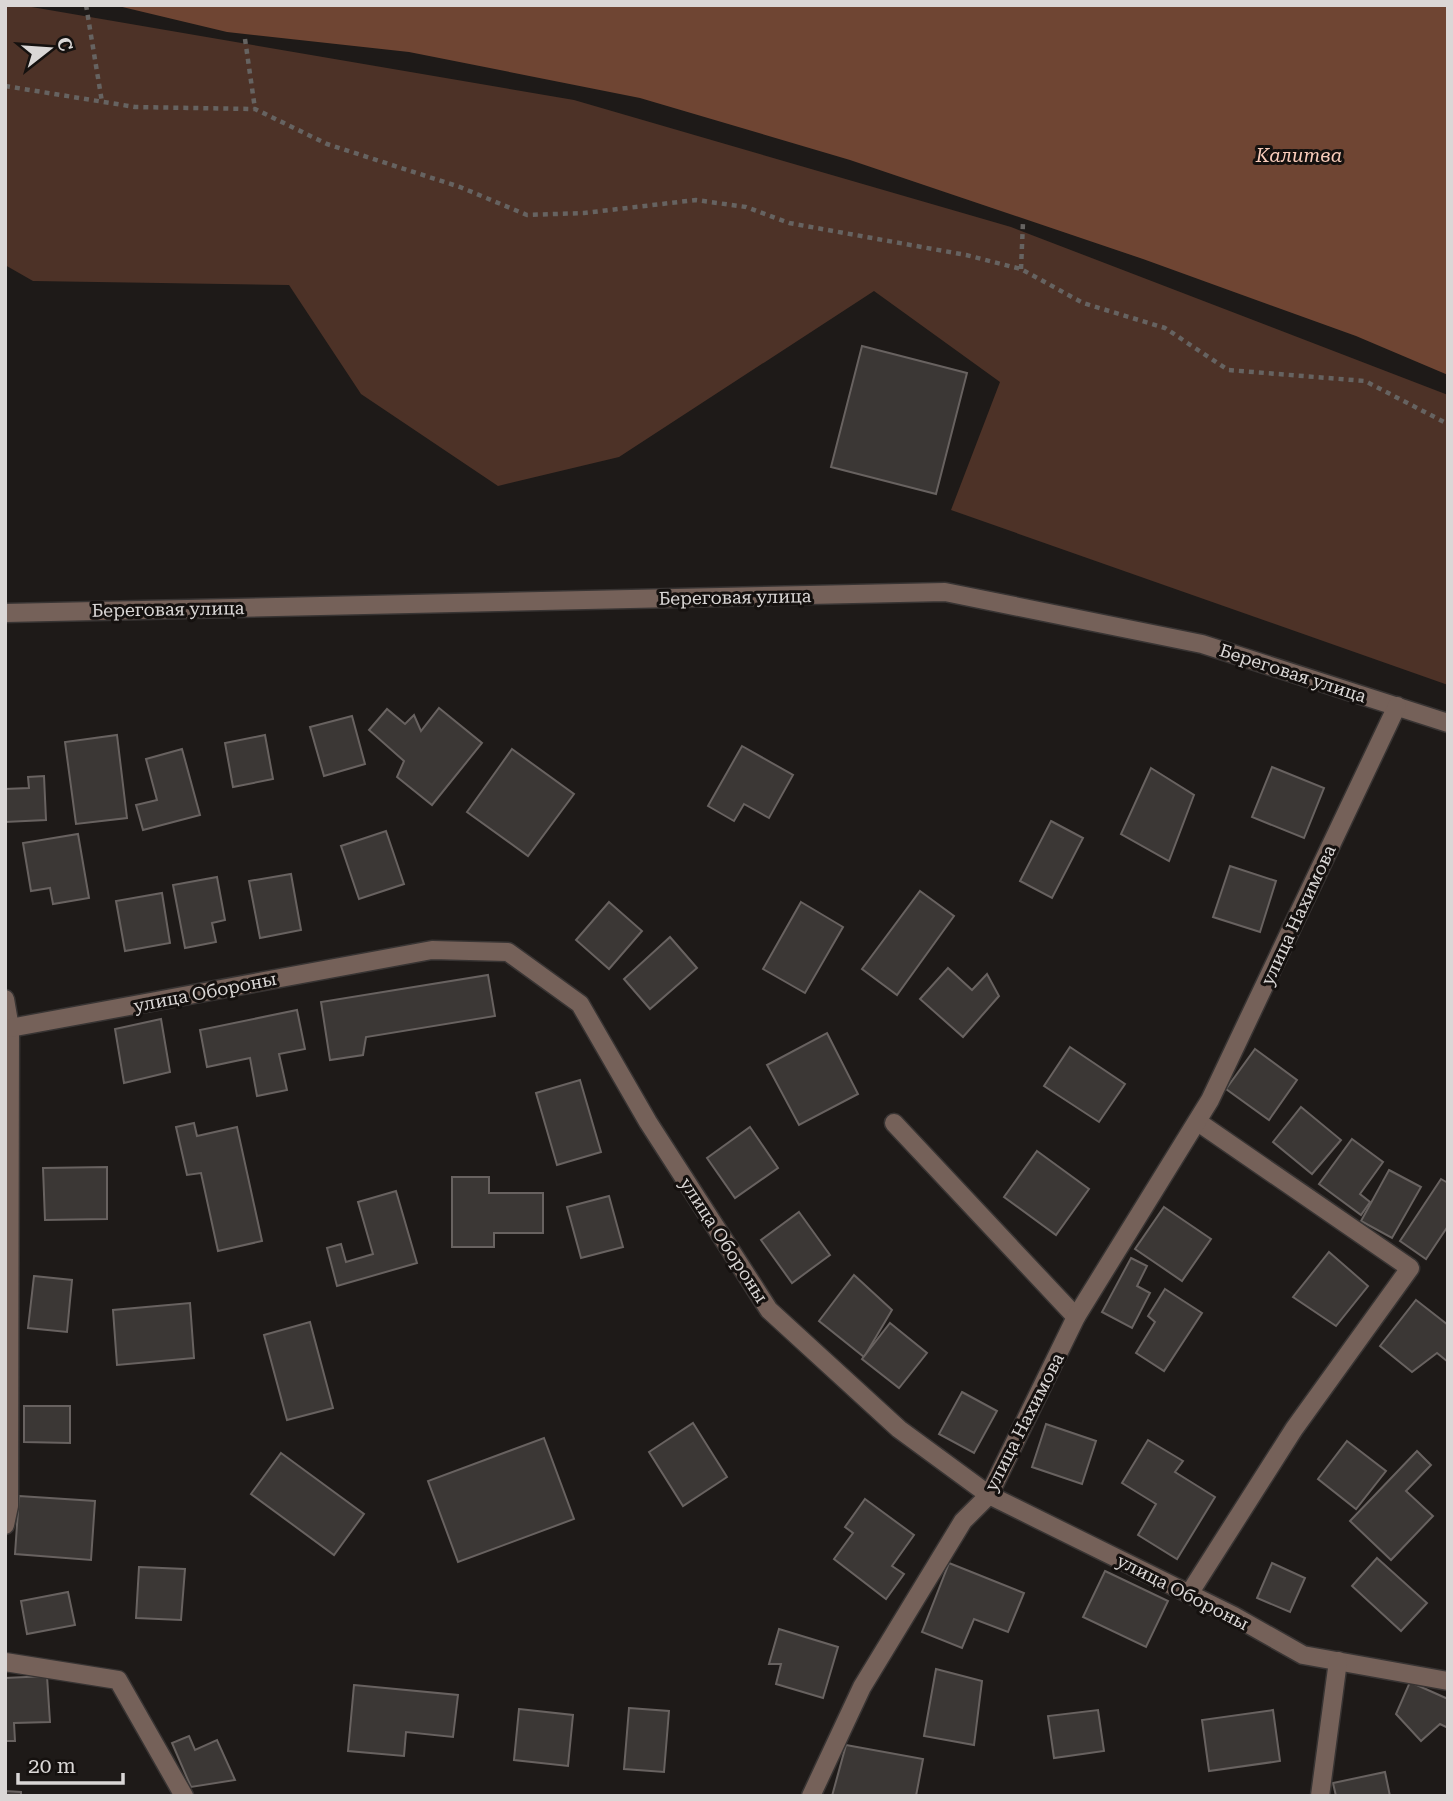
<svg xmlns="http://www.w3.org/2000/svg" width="1453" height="1801" viewBox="0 0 1453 1801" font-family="'Roboto Serif',serif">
  <rect width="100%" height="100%" fill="#1e1a18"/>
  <path fill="#4d3227" d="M5 5H20L574 100 1011 227 1448 395V685L951 510 1000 382 874 291 619 457 498 486 361 394 289 285 33 281 5 265Z"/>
  <path fill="#6f4533" d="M114 5H1448V375L1356 336 1143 259 850 160 640 98 409 52 227 32Z"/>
  <g fill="#3b3735" stroke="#686260" stroke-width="2">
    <path d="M862 346 967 373 936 494 831 467Z"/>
    <path d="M439 708 482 743 432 805 397 777 404 761 369 730 387 709 405 724 414 715 421 731Z"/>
    <path d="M352 716 365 764 324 776 310 727Z"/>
    <path d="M117 735 127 818 76 824 65 742Z"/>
    <path d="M265 735 273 779 233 787 225 743Z"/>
    <path d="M742 746 793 775 769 818 744 804 734 821 708 806Z"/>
    <path d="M182 749 200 815 143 830 136 805 157 800 146 759Z"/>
    <path d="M512 749 574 794 528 856 467 812Z"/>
    <path d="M1272 767 1324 788 1304 838 1252 817Z"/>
    <path d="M1151 768 1194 795 1169 861 1121 834Z"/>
    <path d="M44 776 46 820 5 822V789L29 788 28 777Z"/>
    <path d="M1051 821 1083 838 1052 898 1020 881Z"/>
    <path d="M386 831 404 884 359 899 341 846Z"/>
    <path d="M78 834 89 898 53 904 50 888 31 891 23 843Z"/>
    <path d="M1230 866 1276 881 1260 932 1213 917Z"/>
    <path d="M291 874 301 930 260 938 249 881Z"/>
    <path d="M217 877 225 920 212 923 216 942 185 948 173 885Z"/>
    <path d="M920 891 954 916 897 995 862 969Z"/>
    <path d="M162 893 170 943 125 951 116 901Z"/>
    <path d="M609 902 642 931 609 969 576 940Z"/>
    <path d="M801 902 843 927 805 993 763 969Z"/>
    <path d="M670 937 697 968 650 1009 624 979Z"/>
    <path d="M948 968 972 990 987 974 999 996 963 1037 920 999Z"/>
    <path d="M488 975 495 1016 366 1037 363 1055 330 1060 321 1002Z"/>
    <path d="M297 1010 305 1049 279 1054 287 1090 257 1096 250 1058 207 1067 200 1030Z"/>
    <path d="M161 1019 170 1072 124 1083 115 1029Z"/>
    <path d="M827 1033 858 1094 799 1125 767 1065Z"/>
    <path d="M1070 1047 1125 1084 1099 1122 1044 1086Z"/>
    <path d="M1255 1049 1297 1080 1269 1120 1226 1089Z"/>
    <path d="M580 1080 601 1152 557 1165 536 1093Z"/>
    <path d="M1301 1107 1341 1140 1312 1174 1273 1142Z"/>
    <path d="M194 1123 197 1136 237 1127 262 1241 218 1251 201 1173 187 1175 176 1127Z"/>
    <path d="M750 1127 778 1168 735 1198 707 1158Z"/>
    <path d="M1352 1139 1383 1162 1360 1194 1370 1202 1361 1215 1319 1184Z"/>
    <path d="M1037 1151 1089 1189 1056 1235 1004 1197Z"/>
    <path d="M107 1167V1219L45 1220 43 1168Z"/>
    <path d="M1389 1170 1421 1187 1392 1238 1361 1221Z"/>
    <path d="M452 1177H489V1193H543V1233H494V1247H452Z"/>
    <path d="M1441 1179 1448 1183V1226L1426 1259 1400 1241Z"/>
    <path d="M396 1191 417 1263 337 1286 327 1248 341 1244 346 1262 373 1254 358 1202Z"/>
    <path d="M609 1196 623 1247 581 1258 567 1207Z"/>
    <path d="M1164 1207 1211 1239 1182 1281 1135 1249Z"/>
    <path d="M799 1212 830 1255 792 1283 761 1240Z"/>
    <path d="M1329 1252 1368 1286 1336 1326 1293 1297Z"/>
    <path d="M1131 1258 1147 1266 1137 1286 1150 1293 1132 1328 1102 1312Z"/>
    <path d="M854 1275 892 1310 864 1357 819 1321Z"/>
    <path d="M34 1276 72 1280 67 1332 28 1328Z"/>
    <path d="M1165 1289 1202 1313 1164 1371 1136 1353 1155 1322 1148 1316Z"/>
    <path d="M1416 1300 1448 1325V1362L1437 1353 1412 1372 1380 1346Z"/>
    <path d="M190 1303 194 1358 117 1365 113 1310Z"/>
    <path d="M310 1322 333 1408 287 1420 264 1335Z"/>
    <path d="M890 1323 927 1353 899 1388 862 1359Z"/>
    <path d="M962 1392 997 1411 974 1453 939 1434Z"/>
    <path d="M24 1406H70V1443L24 1442Z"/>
    <path d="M693 1423 727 1477 683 1506 649 1452Z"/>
    <path d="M1046 1424 1096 1441 1082 1484 1032 1467Z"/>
    <path d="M544 1438 574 1519 458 1562 428 1481Z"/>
    <path d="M1148 1440 1183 1461 1175 1472 1215 1497 1177 1559 1138 1535 1156 1504 1122 1483Z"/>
    <path d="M1347 1441 1386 1471 1356 1509 1318 1479Z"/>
    <path d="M1417 1451 1431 1465 1406 1491 1433 1516 1391 1560 1350 1521Z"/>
    <path d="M281 1453 364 1514 334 1555 251 1494Z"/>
    <path d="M19 1496 95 1501 91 1560 15 1554Z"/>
    <path d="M865 1499 914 1535 892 1566 904 1574 886 1599 834 1559 853 1533 845 1527Z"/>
    <path d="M1377 1558 1427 1603 1401 1631 1352 1586Z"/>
    <path d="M949 1563 1024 1593 1008 1632 974 1619 962 1648 922 1632Z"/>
    <path d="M1272 1563 1305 1578 1290 1612 1257 1598Z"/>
    <path d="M139 1567 185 1569 181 1620 136 1618Z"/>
    <path d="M1105 1571 1168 1601 1146 1647 1083 1617Z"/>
    <path d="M68 1592 75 1625 27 1634 21 1601Z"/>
    <path d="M779 1629 838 1647 823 1698 776 1684 781 1664H769Z"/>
    <path d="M936 1669 982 1681 974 1745 924 1736Z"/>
    <path d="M47 1676 50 1722 14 1723 15 1741H5V1678Z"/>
    <path d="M1410 1682 1448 1699V1728L1440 1724 1421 1741 1396 1714Z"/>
    <path d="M354 1685 458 1695 453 1737 406 1732 404 1756 348 1751Z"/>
    <path d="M629 1708 669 1711 664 1772 624 1769Z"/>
    <path d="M519 1709 573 1715 568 1766 514 1760Z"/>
    <path d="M1098 1710 1104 1751 1054 1758 1048 1716Z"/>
    <path d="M1273 1710 1280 1761 1209 1771 1202 1720Z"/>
    <path d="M189 1736 195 1750 217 1740 235 1780 191 1787 172 1743Z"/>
    <path d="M846 1745 923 1759 916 1796H832Z"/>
    <path d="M1385 1772 1390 1796H1336L1333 1783Z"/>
    <path d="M5 1791 21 1792V1796H5Z"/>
  </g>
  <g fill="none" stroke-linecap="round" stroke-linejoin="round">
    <g stroke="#383433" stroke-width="21">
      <g id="minor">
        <path d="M5 613 945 592 1202 644 1448 723"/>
        <path d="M5 999 10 1028 9 1506 5 1525"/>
        <path d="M10 1028 432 950 508 952 580 1004 648 1122 769 1310 899 1429 989 1495 1234 1616 1303 1655 1448 1681"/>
        <path d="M894 1123 1076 1317"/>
        <path d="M1189 1594 1294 1429 1410 1268 1198 1122"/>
        <path d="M5 1662 118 1680 184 1796"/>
        <path d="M811 1796 862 1687 963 1521 989 1495 1076 1317 1210 1100 1397 706"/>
        <path d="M1320 1796 1338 1661"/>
      </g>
    </g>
    <g stroke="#666361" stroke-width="4.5" stroke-dasharray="5 5" stroke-linecap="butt">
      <path d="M86 5 102 102"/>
      <path d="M245 39 255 109"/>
      <path d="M5 86 135 107 255 109 327 144 460 187 527 215 584 213 696 200 746 207 789 223 966 255 1021 269 1083 303 1165 328 1228 370 1365 381 1448 424"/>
      <path d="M1021 269 1023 222"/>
    </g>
    <use href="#minor" stroke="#756159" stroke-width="18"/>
  </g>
  <g text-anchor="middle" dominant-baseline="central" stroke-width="6" stroke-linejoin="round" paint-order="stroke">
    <g font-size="18" fill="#dad7d6" stroke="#15110f">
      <text transform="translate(735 597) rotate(-1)">Береговая улица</text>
      <text transform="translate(168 609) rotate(-1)">Береговая улица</text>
      <text transform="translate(1293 673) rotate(18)">Береговая улица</text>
      <text transform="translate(1298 915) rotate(-65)">улица Нахимова</text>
      <text transform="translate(205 992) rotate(-11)">улица Обороны</text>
      <text transform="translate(724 1240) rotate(57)">улица Обороны</text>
      <text transform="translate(1024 1422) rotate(-63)">улица Нахимова</text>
      <text transform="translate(1183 1592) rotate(27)">улица Обороны</text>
    </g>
    <g font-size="19" font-style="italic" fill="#f9ccba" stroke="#15110f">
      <text x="1299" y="155">Калитва</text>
    </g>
  </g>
  <rect width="1453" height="1801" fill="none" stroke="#dad7d6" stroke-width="14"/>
  <g transform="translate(49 49) rotate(73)" stroke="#15110f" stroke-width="5" paint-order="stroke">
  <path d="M0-5L12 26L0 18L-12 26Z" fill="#dad7d6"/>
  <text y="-10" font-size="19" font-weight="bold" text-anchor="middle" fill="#dad7d6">С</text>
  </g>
  <path d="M18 1773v10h105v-10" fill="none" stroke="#dad7d6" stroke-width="3.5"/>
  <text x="28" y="1773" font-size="21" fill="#dad7d6" stroke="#15110f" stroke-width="5" paint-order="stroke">20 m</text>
</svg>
